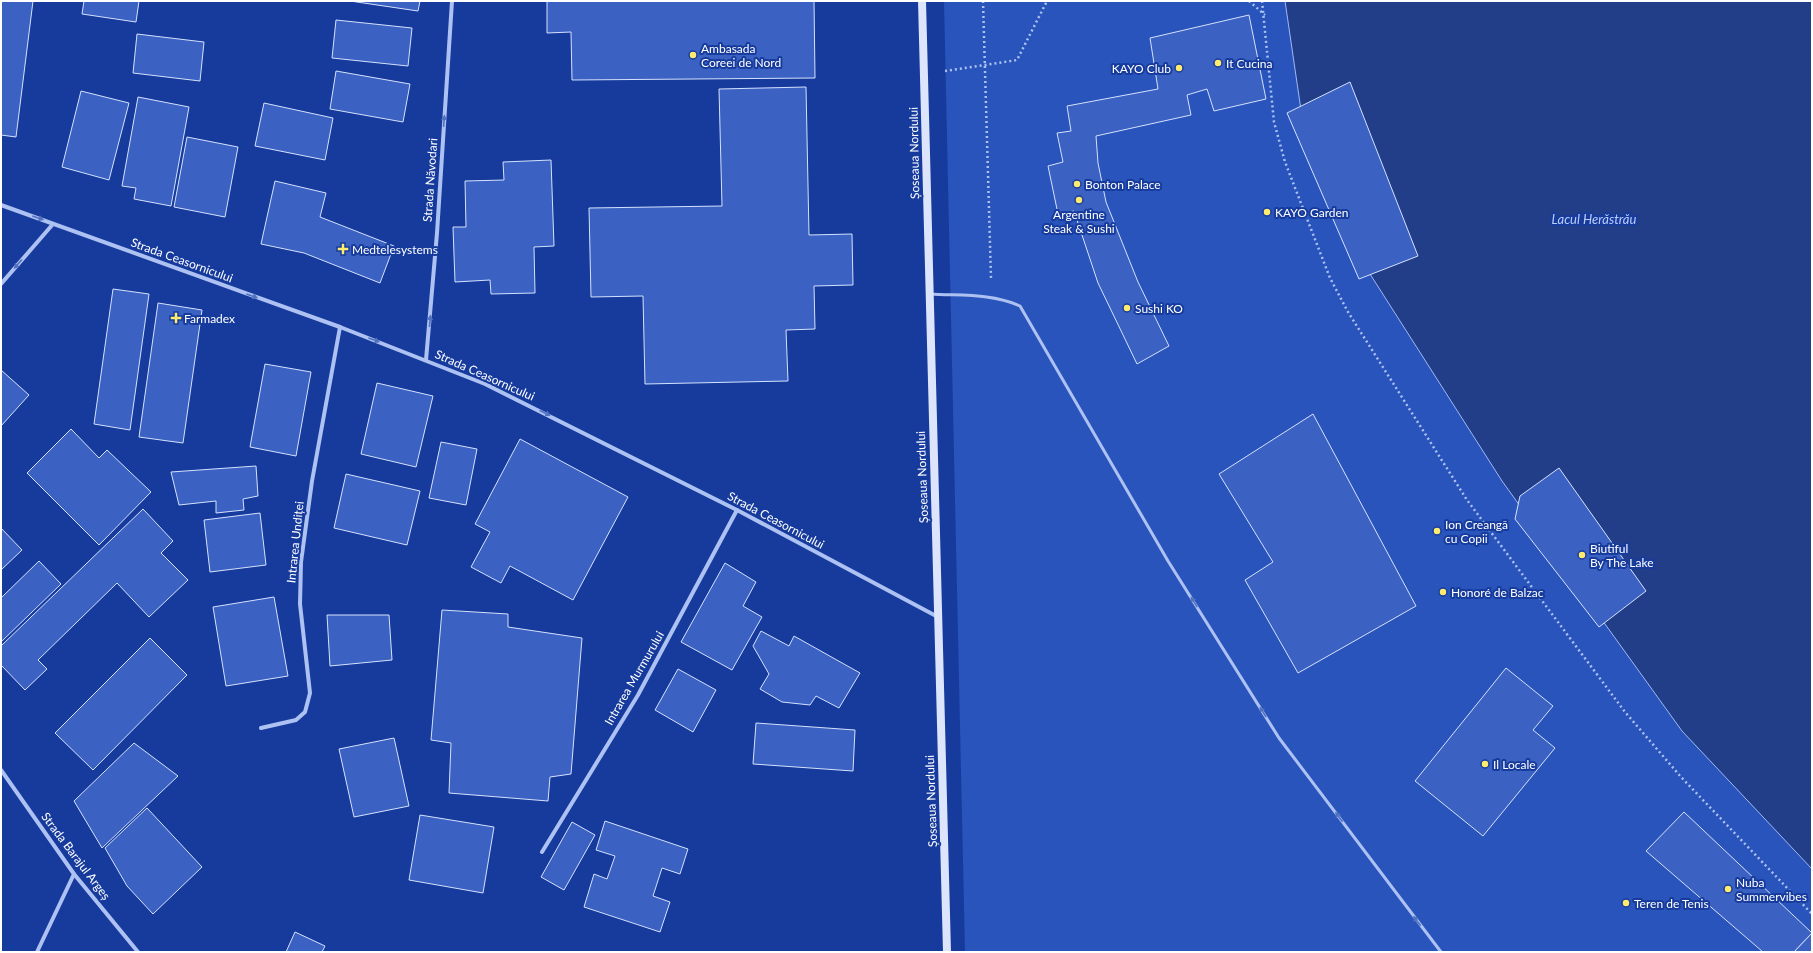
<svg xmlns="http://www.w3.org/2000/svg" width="1813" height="953" viewBox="0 0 1813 953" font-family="Lato,sans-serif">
  <rect width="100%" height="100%" fill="#163b9d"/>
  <path fill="#2954bb" d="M944 1H1285L1302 117 1370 274 1502 481 1682 731 1812 869V952H965Z"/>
  <path fill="#233e89" stroke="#a0baf5" d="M1285 1H1812V869L1682 731 1502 481 1370 274 1302 117Z"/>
  <g fill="#3b62c2" stroke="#d5e1fd">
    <path d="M1 1H33L16 137 1 135Z"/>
    <path d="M84 1H139L136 22 82 14Z"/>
    <path d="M350 1H420L418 11Z"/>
    <path d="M547 1H814L815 78 572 80 571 32 547 33Z"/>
    <path d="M1249 15 1266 99 1214 111 1207 89 1187 95 1191 115 1096 136 1098 163 1106 202 1138 282 1169 346 1137 364 1098 283 1074 211 1058 214 1048 166 1063 162 1057 133 1071 131 1067 106 1158 89 1150 38Z"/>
    <path d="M336 20 412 28 408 66 332 58Z"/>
    <path d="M137 34 204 42 200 81 133 73Z"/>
    <path d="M336 71 410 84 403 122 330 109Z"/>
    <path d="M1350 82 1418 256 1359 279 1287 113Z"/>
    <path d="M806 87 809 235 852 234 853 285 814 286 815 329 786 330 788 381 645 384 643 296 591 297 589 208 722 206 719 89Z"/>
    <path d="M81 91 129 103 109 180 62 167Z"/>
    <path d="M138 97 189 107 171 206 134 199 136 188 122 186Z"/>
    <path d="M264 103 333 118 325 160 255 146Z"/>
    <path d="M187 137 238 147 225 217 174 207Z"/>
    <path d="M551 160 554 246 534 247 535 293 491 294 490 280 455 282 453 227H466L465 181 504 180 503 162Z"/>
    <path d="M275 181 326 193 320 217 394 246 380 283 304 253 261 244Z"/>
    <path d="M113 289 149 294 130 430 94 424Z"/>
    <path d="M158 303 202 310 183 443 139 437Z"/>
    <path d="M265 364 311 372 296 456 250 447Z"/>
    <path d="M1 370 29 395 1 426Z"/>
    <path d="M377 383 433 396 416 467 361 454Z"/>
    <path d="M1313 414 1416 606 1298 673 1245 580 1273 562 1219 474Z"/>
    <path d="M71 429 99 458 107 450 151 492 99 545 27 473Z"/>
    <path d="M520 439 628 497 573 600 510 566 501 583 471 567 490 532 475 524Z"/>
    <path d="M441 442 477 449 466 505 429 498Z"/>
    <path d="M256 466 258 496 243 499 244 510 216 513V501L179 505 171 472Z"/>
    <path d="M1559 468 1646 591 1599 627 1515 519 1520 496Z"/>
    <path d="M346 474 420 491 407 545 334 528Z"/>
    <path d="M143 509 173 541 161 553 188 580 149 617 117 583 38 660 47 669 25 690 1 665V646Z"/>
    <path d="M260 513 266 565 210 572 204 520Z"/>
    <path d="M1 528 22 550 1 570Z"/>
    <path d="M39 561 61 584 1 642V598Z"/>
    <path d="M725 563 756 582 743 606 762 617 732 670 681 642Z"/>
    <path d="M274 597 288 676 226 686 213 607Z"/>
    <path d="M442 610 508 614V627L582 638 571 774 550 777 548 801 449 793 451 743 431 740Z"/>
    <path d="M327 615H389L392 660 330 666Z"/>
    <path d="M761 631 789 646 794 636 860 673 839 708 816 696 810 705 782 702 760 689 769 674 753 646Z"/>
    <path d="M150 638 187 675 93 770 55 733Z"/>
    <path d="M1506 668 1553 706 1533 730 1555 748 1483 836 1415 781Z"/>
    <path d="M678 669 716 690 693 732 655 710Z"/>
    <path d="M756 723 855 730 853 771 753 764Z"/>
    <path d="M394 738 409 806 354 817 339 749Z"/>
    <path d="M134 743 178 776 102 848 74 801Z"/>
    <path d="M147 808 202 867 153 914 127 886 105 848Z"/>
    <path d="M1684 812 1812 933 1794 952H1763L1646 851Z"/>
    <path d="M420 815 494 827 483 893 409 880Z"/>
    <path d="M605 821 688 849 680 874 662 868 653 896 670 902 660 932 584 907 594 874 607 879 615 856 596 850Z"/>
    <path d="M572 822 595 835 564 890 541 877Z"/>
    <path d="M295 932 325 946 322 952H286Z"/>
    <path d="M1812 933V952H1794Z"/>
  </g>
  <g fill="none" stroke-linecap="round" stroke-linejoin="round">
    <g stroke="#adc2f3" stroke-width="2.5" stroke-dasharray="2 3" stroke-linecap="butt">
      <path d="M983 1 991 278"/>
      <path d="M1249 1 1265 15"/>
      <path d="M1262 1 1274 122 1285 162 1330 278 1348 312 1467 500 1625 712 1681 777 1812 914"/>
      <path d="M945 71 1017 60 1047 1"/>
    </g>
    <path stroke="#adc2f3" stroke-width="3" d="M930 294C960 296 992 293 1020 306L1168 561 1279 738 1441 952"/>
    <g stroke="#adc2f3" stroke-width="4">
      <path d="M1 205 340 327 485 384 737 510 938 617"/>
      <path d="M1 284 53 224"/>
      <path d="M426 360 437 233 452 1"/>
      <path d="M261 728 296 720 305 712 310 693 300 604 301 562 312 481 340 327"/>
      <path d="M1 770 74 874 138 952"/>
      <path d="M542 852 638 695 737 510"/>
      <path d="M37 952 74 874"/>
    </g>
    <path stroke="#dde5fc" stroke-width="8" d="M922 1 947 952"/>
  </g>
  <defs><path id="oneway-solid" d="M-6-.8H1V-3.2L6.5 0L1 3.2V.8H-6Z"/></defs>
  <g fill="#5271bf">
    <use href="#oneway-solid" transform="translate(444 121) rotate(-86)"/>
    <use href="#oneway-solid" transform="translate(38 218) rotate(19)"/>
    <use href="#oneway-solid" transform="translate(18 264) rotate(131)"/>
    <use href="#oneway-solid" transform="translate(252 296) rotate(20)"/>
    <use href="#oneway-solid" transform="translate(430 321) rotate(-85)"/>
    <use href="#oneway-solid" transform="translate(374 340) rotate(20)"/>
    <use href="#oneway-solid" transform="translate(545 413) rotate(26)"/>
    <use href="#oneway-solid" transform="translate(1194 602) rotate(-122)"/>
    <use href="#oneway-solid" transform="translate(1263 712) rotate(-122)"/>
    <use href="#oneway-solid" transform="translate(1339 817) rotate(-127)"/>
    <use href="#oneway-solid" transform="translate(1417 921) rotate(-127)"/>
  </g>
  <g fill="#ffec6f" stroke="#163b9d" stroke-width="1.5">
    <circle cx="693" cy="55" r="4"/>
    <circle cx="1218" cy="63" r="4"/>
    <circle cx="1179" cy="68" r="4"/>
    <circle cx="1077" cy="184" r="4"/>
    <circle cx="1079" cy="200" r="4"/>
    <circle cx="1267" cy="212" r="4"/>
    <path d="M341 243h4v4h4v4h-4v4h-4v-4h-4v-4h4z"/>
    <circle cx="1127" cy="308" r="4"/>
    <path d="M174 312h4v4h4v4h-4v4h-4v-4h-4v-4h4z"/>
    <circle cx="1437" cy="531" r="4"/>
    <circle cx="1582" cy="555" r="4"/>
    <circle cx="1443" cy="592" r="4"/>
    <circle cx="1485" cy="764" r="4"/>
    <circle cx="1728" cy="889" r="4"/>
    <circle cx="1626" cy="903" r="4"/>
  </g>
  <g text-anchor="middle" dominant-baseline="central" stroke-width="4" stroke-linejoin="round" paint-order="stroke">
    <g font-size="12" fill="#fff" stroke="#163b9d" text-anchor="start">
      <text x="701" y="48">Ambasada<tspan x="701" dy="14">Coreei de Nord</tspan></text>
      <text x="1226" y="63">It Cucina</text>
      <text x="1171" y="68" text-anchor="end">KAYO Club</text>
      <text x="1085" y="184">Bonton Palace</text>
      <text x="1275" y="212">KAYO Garden</text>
      <text x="1079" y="214" text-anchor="middle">Argentine<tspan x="1079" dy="14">Steak &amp; Sushi</tspan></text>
      <text x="352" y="249">Medtelesystems</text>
      <text x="1135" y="308">Sushi KO</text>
      <text x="184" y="318">Farmadex</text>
      <text x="1445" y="524">Ion Creangă<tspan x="1445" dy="14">cu Copii</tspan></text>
      <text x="1590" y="548">Biutiful<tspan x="1590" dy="14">By The Lake</tspan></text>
      <text x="1451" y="592">Honoré de Balzac</text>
      <text x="1493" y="764">Il Locale</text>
      <text x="1736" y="882">Nuba<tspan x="1736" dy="14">Summervibes</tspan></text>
      <text x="1634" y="903">Teren de Tenis</text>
    </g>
    <g font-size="12" fill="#fff" stroke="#163b9d">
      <text transform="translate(914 153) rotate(-91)">Șoseaua Nordului</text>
      <text transform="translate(430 180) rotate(-86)">Strada Năvodari</text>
      <text transform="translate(182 260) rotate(20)">Strada Ceasornicului</text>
      <text transform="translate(485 375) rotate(24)">Strada Ceasornicului</text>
      <text transform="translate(922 477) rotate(-92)">Șoseaua Nordului</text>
      <text transform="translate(776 520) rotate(28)">Strada Ceasornicului</text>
      <text transform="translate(295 542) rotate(-84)">Intrarea Undiței</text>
      <text transform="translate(634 678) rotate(-60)">Intrarea Murmurului</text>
      <text transform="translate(931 801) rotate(-92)">Șoseaua Nordului</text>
      <text transform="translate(76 856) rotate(53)">Strada Barajul Argeș</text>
    </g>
    <g font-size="13" font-style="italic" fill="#bacdf9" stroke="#163b9d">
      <text x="1594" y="219">Lacul Herăstrău</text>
    </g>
  </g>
  <rect width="1813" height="953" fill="none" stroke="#ffffff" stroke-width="4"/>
</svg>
